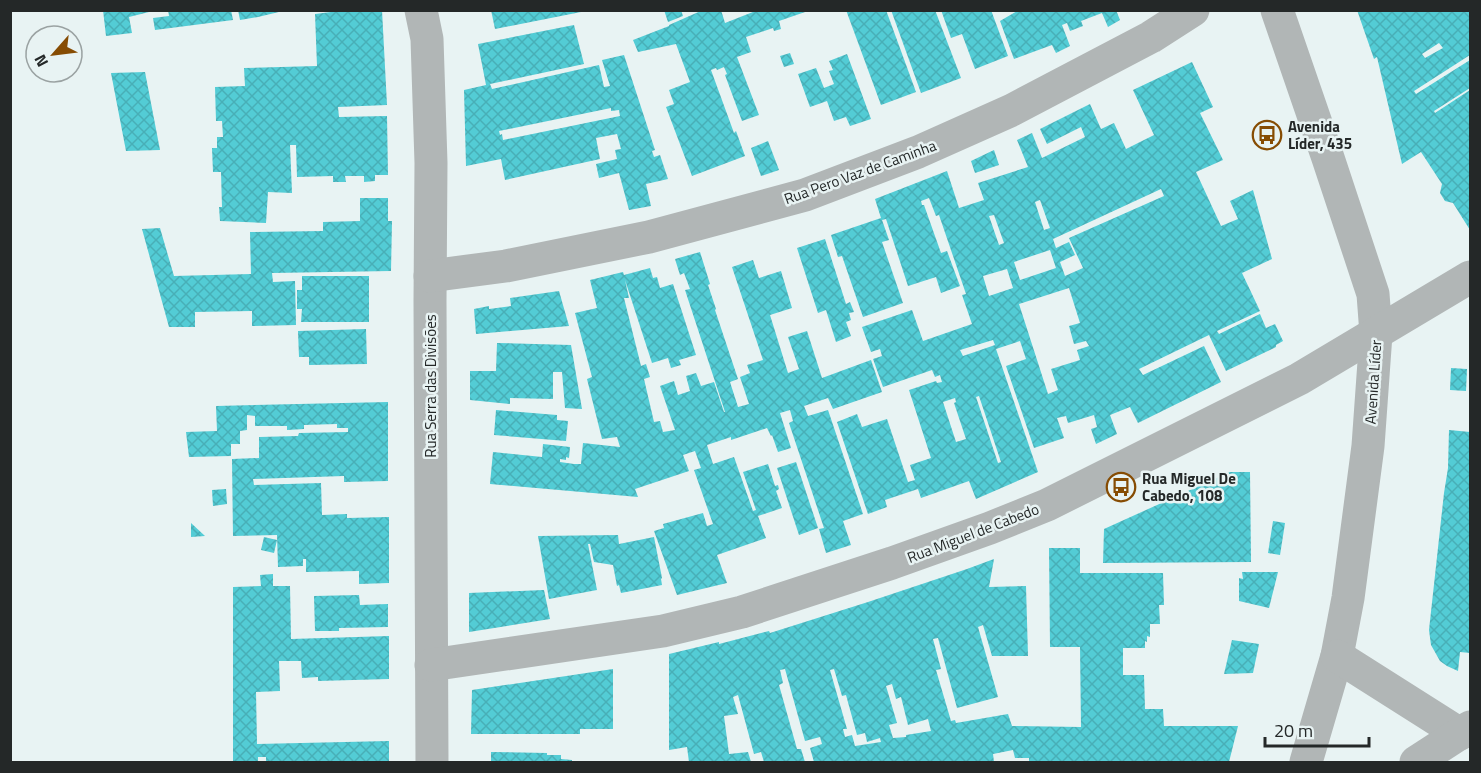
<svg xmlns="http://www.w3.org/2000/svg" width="1481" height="773" viewBox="0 0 1481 773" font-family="'Titillium Web',sans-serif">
  <defs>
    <pattern id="building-cross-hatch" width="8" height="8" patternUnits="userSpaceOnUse" patternTransform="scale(1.5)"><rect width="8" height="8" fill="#53ccd5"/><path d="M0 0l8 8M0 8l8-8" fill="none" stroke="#48afb7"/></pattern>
  </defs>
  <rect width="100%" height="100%" fill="#e8f3f3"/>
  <g fill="url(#building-cross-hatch)" fill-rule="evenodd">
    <path d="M103 10H153V11L129 17 132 33 106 36Z"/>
    <path d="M168 10H231L233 20 155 30 153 18 169 16Z"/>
    <path d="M238 10H283V11L258 17 240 20Z"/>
    <path d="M347 10H382L387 105 338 107 339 117 387 116 388 175H375V181L364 182V176H345L346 182H333V176L297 177 296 145H290L292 193 268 192 266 223 220 221 219 207H222L221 172H213L212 148H217V137H223L222 121H216L215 87 245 86 244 68 317 66 315 14Z"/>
    <path d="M491 10H581V12L495 29Z"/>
    <path d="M664 10H681L683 16 668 22Z"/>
    <path d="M703 10H721L725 23 758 10 808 11 779 21 781 29 774 31 773 28 746 37 751 52 737 57 759 115 742 121 725 75 727 74 724 67 717 70 716 68 711 70 734 133 736 131 745 156 692 176 666 107 674 104 669 90 690 82 676 44 638 52 633 40 669 26V25Z"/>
    <path d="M846 10H886L916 92 881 105Z"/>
    <path d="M891 10H935L961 78 921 93Z"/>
    <path d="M941 10H991L1008 56 975 69 962 34 951 38Z"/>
    <path d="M1019 10H1116L1120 20 1108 27 1102 13 1081 21 1083 26 1070 31 1067 23 1062 25 1070 46 1056 53 1052 45 1014 59 1000 21Z"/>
    <path d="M1357 10H1470V55L1414 91 1416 94 1470 60V88L1434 111 1435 113 1470 90V230L1453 203 1445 201 1440 193 1442 184 1421 152 1402 164 1377 57 1374 59ZM1439 43 1443 48 1425 58 1422 54Z"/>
    <path d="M574 25 584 64 490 84 492 89 599 65 604 87 610 86 602 60 624 55 655 150 652 151 654 157 660 155 668 179 646 184 651 206 629 210 619 173 599 178 596 164 617 159 615 150 621 149 617 134 596 138 600 159 505 180 501 159 466 166 464 90 486 85 478 44ZM611 108V111L619 110 620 116 503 140 502 134 500 135 499 131Z"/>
    <path d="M790 53 794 64 784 67 780 56Z"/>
    <path d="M847 54 871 119 850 126 846 117 834 121 827 101 810 107 798 74 816 68 824 88 834 84 829 71 833 70 829 61Z"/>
    <path d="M1192 62 1213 107 1200 113 1223 160 1196 172 1221 226 1238 219 1230 201 1253 190 1272 259 1242 273 1260 311 1217 331 1219 334 1260 314 1266 328 1275 324 1283 341 1276 345V347L1226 371 1209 335 1139 369 1143 375 1204 346 1221 382 1138 423 1130 407 1110 415 1117 434 1096 444 1091 429 1097 427 1094 415 1068 423 1066 416 1057 418 1064 438 1034 448 1006 366 1026 359 1020 341 996 349 1038 472 976 499 969 481 921 498 918 489 885 500 887 507 868 514 837 422 857 414 862 427 887 419 908 482 915 480 910 465 931 458 909 390 936 381 937 383 942 382 940 375 935 377 932 370 883 387 873 359 882 356 880 349 871 352 862 327 912 310 923 341 972 324 962 295 966 294 939 215 936 216 929 198 921 201 922 205H924L941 253 947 251 960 286 941 293 936 277 908 286 886 219 882 220 889 240 882 242 903 303 863 317 842 256 838 257 831 235 881 218 875 199 947 171 959 208 984 200 978 183 1028 167 1017 140 1032 133 1042 158 1085 137 1081 127 1047 144 1040 129 1090 104 1101 129 1114 123 1126 149 1154 135 1133 90ZM1161 189 1164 196 1069 238 1083 268 1065 276 1060 262 1075 255 1069 242 1056 248 1053 239ZM1040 200 1050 228 1044 230 1035 202ZM994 215 1004 243 999 245 989 216ZM1050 250 1056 268 1020 280 1014 262ZM1007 269 1013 288 989 296 983 276ZM1069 288 1080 323 1069 326 1074 344 1086 341 1089 346 1077 350 1080 360 1051 369 1058 390 1048 394 1019 304ZM993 340 995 345 963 356 960 350ZM979 396 1001 462 998 463 976 397ZM955 398 956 402 954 403 966 439 956 442 943 402Z"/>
    <path d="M145 72 160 150 126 151 111 73Z"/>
    <path d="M768 141 779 170 761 176 751 148Z"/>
    <path d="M994 150 999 165 975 173 971 161Z"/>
    <path d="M360 198H388V221H392L391 271 272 273 273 282 295 281 296 325 252 326V311L195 312V327H169L142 229 160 228 174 276 251 274 250 232 323 231V222L360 221Z"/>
    <path d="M825 239 846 304 850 302 854 312 849 313 851 320 846 322 851 336 836 342 826 310 818 313 797 248Z"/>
    <path d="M700 252 710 284 708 285 716 309 715 310 738 379 730 382 738 407 749 404 740 377 750 373 747 365 763 360 732 267 753 260 759 278 781 271 792 308 770 315 788 373 799 369 788 337 807 331 822 378 871 360 882 392 833 409 828 398 804 406 808 416 828 410 863 514 843 521 851 545 826 553 819 529 824 528 789 423 793 421 790 410 780 413 791 448 778 452 772 435 771 436 767 428 731 440V437L707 445 713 464 734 457 753 511 756 510 743 472 768 464 775 486 778 485 779 489 776 491 782 508 758 516 766 538 717 555 727 583 677 595 654 531 664 528 663 524 703 513 707 526 713 524 694 470 701 468 695 451 683 455 689 471 635 489 638 497 490 484 493 452 542 457 543 444 570 447 569 458 566 457V460L560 459V462L574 464H581L583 443 620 447 617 437 602 439 587 379 592 377 575 313 597 308 590 280 623 272 624 275 650 268 653 278 657 277 660 288 673 284 696 355 679 360 681 365 671 368 668 358 652 363 625 280 629 298H624L641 366 646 364 650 377 644 379 654 422 660 421 663 432 675 430 660 386 674 381 678 395 690 391 686 376 696 373 701 386 714 382 724 412H725L685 290 690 289 684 273 680 275 675 259Z"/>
    <path d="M302 276H369V322H301L302 309H297V290H302Z"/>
    <path d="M559 291 569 326 476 334 474 309 489 306V309L511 306 510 298Z"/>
    <path d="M366 329 367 364 309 365V357H299L298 331Z"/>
    <path d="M497 343 571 345 582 409 565 408 562 372H553V399L510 398V404L470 400V371H496Z"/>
    <path d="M1451 368 1467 369 1466 391 1450 390Z"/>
    <path d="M388 402V481L344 482V476L253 479 254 485 321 483 322 515 347 514V518L389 517V583L359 584V571L306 572V559H303V566L278 567 277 535 233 536 232 459 259 458V437L298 436 299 433 348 432V428H337V424L304 425V429L287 430V426H255V416L247 415V430L240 431V444H231V456L189 457 186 432 217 431 216 406Z"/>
    <path d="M496 410 557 415V420L568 421 566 441 494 435Z"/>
    <path d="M1449 430 1470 432V653L1460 652 1458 671 1447 666 1440 661 1431 645 1429 630 1444 493 1448 468Z"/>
    <path d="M796 462 818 528 799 535 777 468Z"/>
    <path d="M1230 472H1250L1251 562 1103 563 1104 529Z"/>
    <path d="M226 489 227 504 213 506 212 490Z"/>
    <path d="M1273 521 1285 523 1280 555 1268 553Z"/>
    <path d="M191 523 205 536 191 537Z"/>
    <path d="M618 535 619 544 654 537 662 578 661 579 662 585 621 593 619 585 617 586 613 565 594 562 590 544H588L597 590 549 599 538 536Z"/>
    <path d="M264 537 277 540 274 553 261 550Z"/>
    <path d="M1049 548H1080V573H1163L1164 605H1159L1160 624H1150V637L1147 636V642L1145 641V648H1123V675H1144L1145 709H1163L1164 726H1238L1229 762H1029V758H1015L1013 750 993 754 994 762H814L810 748 822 744 820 737 805 741 785 669 780 670 783 683 779 685 797 749H801L805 762H764L761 752 754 754 738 695 733 697 738 714 724 716 729 754 748 752 751 762H689L687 747 669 750V654L719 642V644L769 631 770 633 868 602 967 569 994 559 989 587 1026 586 1028 656H992L983 625 978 627 998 697 957 708 938 638 933 639 941 669 936 670 951 721 955 720 956 723 1008 714 1012 726 1081 727 1080 647H1050ZM834 669 842 696 846 695 857 735 865 733 867 742 880 738 881 742 855 746 852 735 845 737 843 729H847L830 670ZM892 684 896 699 901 697 908 725 928 719 931 731 906 735V737L893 738 889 725 897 723 886 686Z"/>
    <path d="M1242 572H1278L1269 608 1239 601V578L1243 579Z"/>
    <path d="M273 574V586H290L291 639 389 636V679L318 681V677L302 678 301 661H279L280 691 256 692 257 744 389 741V762H266V757H258V762H233V587L261 586 260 575Z"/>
    <path d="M544 590 550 619 469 632V593Z"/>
    <path d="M359 595 360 605 388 604V627L339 628V631H315L314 596Z"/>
    <path d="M1232 640 1259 644 1253 673 1224 674Z"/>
    <path d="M613 669V729H580V734H471L472 690Z"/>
    <path d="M491 752 547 753V755H561V759L572 760V762H491Z"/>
  </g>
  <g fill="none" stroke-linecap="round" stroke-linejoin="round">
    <g stroke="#b1b6b6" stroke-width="33">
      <path d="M421 10 427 39 431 163 430 301 432 762"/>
      <path d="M1277 10 1328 158 1373 294 1376 334 1368 446 1348 598 1337 656 1306 762"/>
      <path d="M430 276 506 266 649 237 805 195 918 152 1012 110 1151 37 1193 10"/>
      <path d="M1337 656 1460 734"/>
      <path d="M431 665 663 631 742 612 892 563 990 528 1047 505 1299 379 1470 277"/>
      <path d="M1416 762 1470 727"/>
    </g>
  </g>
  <defs>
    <g id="bus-ring" transform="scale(1.5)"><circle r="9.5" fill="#e8f3f3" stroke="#864c03" stroke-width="1.5"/><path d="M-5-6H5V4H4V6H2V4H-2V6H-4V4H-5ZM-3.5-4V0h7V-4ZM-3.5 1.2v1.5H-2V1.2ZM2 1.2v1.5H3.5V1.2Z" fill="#864c03"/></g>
  </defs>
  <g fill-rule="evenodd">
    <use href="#bus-ring" x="1267" y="135"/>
    <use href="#bus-ring" x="1121" y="487"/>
  </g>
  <g text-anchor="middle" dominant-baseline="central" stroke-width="5" stroke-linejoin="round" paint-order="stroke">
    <g font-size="15" font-weight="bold" fill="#242828" stroke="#e8f3f3" text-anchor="start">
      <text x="1288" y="126">Avenida<tspan x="1288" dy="17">Líder, 435</tspan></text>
      <text x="1142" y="478">Rua Miguel De<tspan x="1142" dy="17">Cabedo, 108</tspan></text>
    </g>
    <g font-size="15" fill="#242828" stroke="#e8f3f3">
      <text transform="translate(860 172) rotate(-20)">Rua Pero Vaz de Caminha</text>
      <text transform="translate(1373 382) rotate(-86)">Avenida Líder</text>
      <text transform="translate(430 386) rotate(-90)">Rua Serra das Divisões</text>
      <text transform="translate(973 533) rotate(-21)">Rua Miguel de Cabedo</text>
    </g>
  </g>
  <rect width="1481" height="773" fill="none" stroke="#242828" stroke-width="24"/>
  <g transform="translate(54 54) rotate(242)"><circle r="28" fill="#e8f3f3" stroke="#9aa2a2" stroke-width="1.5"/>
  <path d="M0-4.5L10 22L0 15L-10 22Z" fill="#864c03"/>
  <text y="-9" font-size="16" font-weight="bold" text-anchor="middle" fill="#242828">N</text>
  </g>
  <path d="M1265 737v9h104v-9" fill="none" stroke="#242828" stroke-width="3"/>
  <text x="1274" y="737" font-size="18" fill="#242828" stroke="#e8f3f3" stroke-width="4.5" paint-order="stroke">20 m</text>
</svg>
